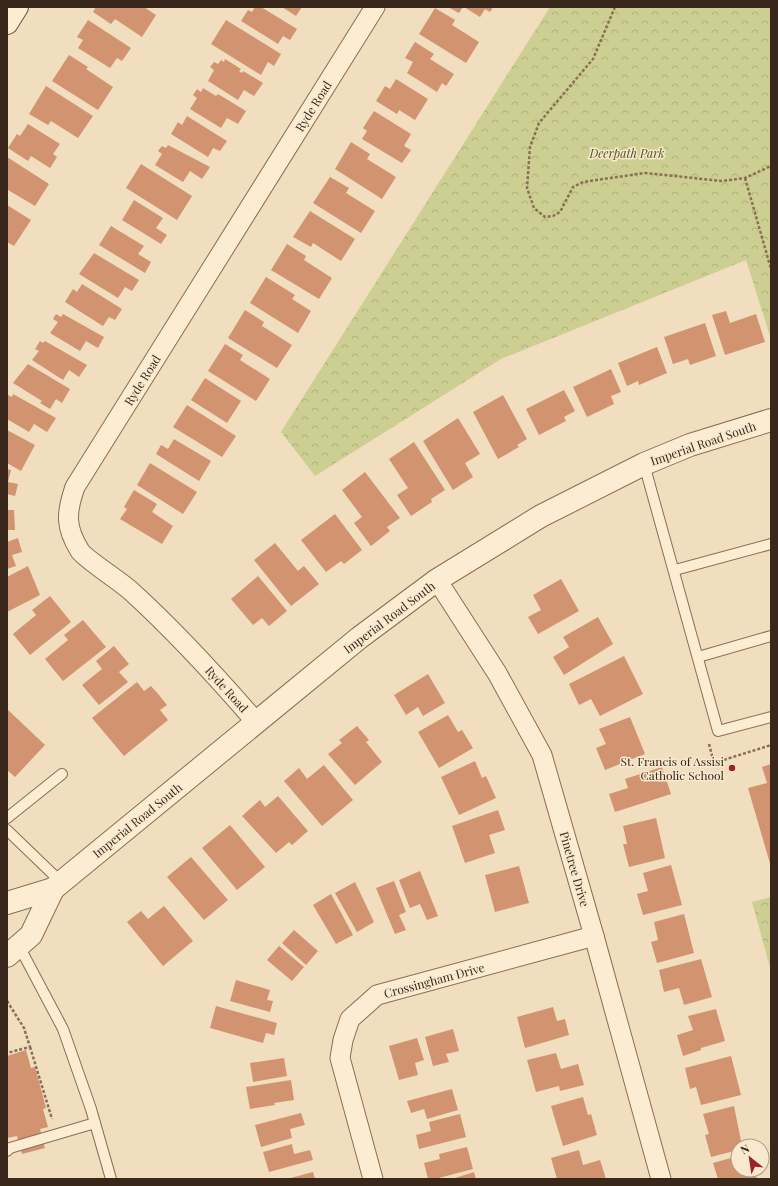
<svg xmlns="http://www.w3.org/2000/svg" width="778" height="1186" viewBox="0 0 778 1186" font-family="'Playfair Display',serif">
  <defs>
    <pattern id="forest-crowns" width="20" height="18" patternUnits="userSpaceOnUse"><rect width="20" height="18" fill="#cccf91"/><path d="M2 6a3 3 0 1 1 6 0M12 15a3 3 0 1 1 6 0" fill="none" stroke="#b0b27c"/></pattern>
  </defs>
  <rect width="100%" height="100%" fill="#f1debe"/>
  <g fill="url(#forest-crowns)">
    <path d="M550 7H771V339L746 260 501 359 315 476 281 432Z"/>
    <path d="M771 897V971L752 902Z"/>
  </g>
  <g fill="#d29371">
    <path d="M96 7H144L156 15 142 37 115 19 111 24 93 12Z"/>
    <path d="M255 7H261L297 29 290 40 283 36 278 44 241 21 248 10 252 12Z"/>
    <path d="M282 7H302L296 16Z"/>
    <path d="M448 7H463L459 13Z"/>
    <path d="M464 7H493L490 12 485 9 480 17Z"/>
    <path d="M435 8 455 20 452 25 479 42 466 63 419 34Z"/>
    <path d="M88 20 131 48 122 61 117 58 110 68 78 48 83 40 77 37Z"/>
    <path d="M226 20 281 54 274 66 268 62 261 75 211 44Z"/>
    <path d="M415 42 434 54 430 59 454 74 446 86 442 83 437 92 407 73 413 62 405 58Z"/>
    <path d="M69 55 88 67 86 69 113 87 98 110 52 81Z"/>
    <path d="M225 59 241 69 239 71 242 73 243 71 263 83 254 96 244 90 238 100 208 81 214 70 210 67 214 62 218 64 221 60 224 62Z"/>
    <path d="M396 79 428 99 415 120 399 110 397 114 376 101 385 86 390 89Z"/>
    <path d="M46 86 93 116 78 138 51 121 48 125 29 114Z"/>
    <path d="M203 88 216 96 218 94 246 111 238 124 227 118 221 128 190 109 197 98 193 95 197 89 201 92Z"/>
    <path d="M374 111 411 134 404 146 411 150 402 163 362 139 367 131 363 128Z"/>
    <path d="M187 116 227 141 220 151 213 148 208 157 171 134 178 122 182 125Z"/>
    <path d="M28 124 60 144 53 154 57 157 50 168 31 156 28 161 8 148 17 134 20 136Z"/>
    <path d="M351 142 370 154 367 159 396 177 382 199 335 169Z"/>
    <path d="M168 145 210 167 202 179 190 171 183 182 155 165 162 154 158 151 162 146 166 148Z"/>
    <path d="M7 157 49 184 35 206 8 190 7 191Z"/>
    <path d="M141 164 192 196 177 220 126 188Z"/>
    <path d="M330 177 349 188 346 193 375 211 361 233 313 203Z"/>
    <path d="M134 200 163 218 156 228 167 235 161 244 122 220Z"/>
    <path d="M7 205 31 220 14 246 7 242Z"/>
    <path d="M310 211 355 239 341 261 313 243 311 247 293 237Z"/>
    <path d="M111 226 144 246 138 254 151 262 145 273 99 245Z"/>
    <path d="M287 244 306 256 304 260 332 278 319 299 271 270Z"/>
    <path d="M94 253 139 280 132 291 125 287 118 298 79 274Z"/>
    <path d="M266 277 295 295 292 299 311 311 298 333 250 303Z"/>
    <path d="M82 284 122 309 115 320 109 317 103 326 65 302 73 289 77 292Z"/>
    <path d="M245 310 264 322 262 326 292 345 277 368 228 338Z"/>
    <path d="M726 311 730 323 756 314 765 342 725 355 712 315Z"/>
    <path d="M56 314 61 317 63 314 104 337 98 348 86 341 80 351 50 333 58 322 53 319Z"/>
    <path d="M705 323 716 356 690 365 688 359 673 364 664 337Z"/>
    <path d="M40 341 43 343 45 341 87 365 79 377 69 370 63 380 32 360 39 351 35 349Z"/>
    <path d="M225 344 243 355 240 360 270 379 256 401 208 371Z"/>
    <path d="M657 347 667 373 639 385 638 381 627 386 618 363Z"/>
    <path d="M28 364 70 389 62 403 56 399 50 409 40 403 42 401 13 383Z"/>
    <path d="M611 369 621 392 611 396 614 404 587 417 573 387Z"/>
    <path d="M205 378 241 401 227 423 191 400Z"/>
    <path d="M564 390 575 411 564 417 566 421 539 435 526 409Z"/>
    <path d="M13 394 56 418 47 432 34 424 29 432 7 419V397L8 395 12 397Z"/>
    <path d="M503 395 527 439 517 445 519 447 498 459 473 412Z"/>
    <path d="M187 405 236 436 222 457 173 427Z"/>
    <path d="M458 418 480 454 465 463 473 477 453 490 423 441Z"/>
    <path d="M7 430 35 445 21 471 7 463Z"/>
    <path d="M174 439 211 461 199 481 156 454 161 445 168 449Z"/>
    <path d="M414 442 445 490 431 499 432 502 411 516 397 495 408 488 389 459Z"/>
    <path d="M150 463 197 492 183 514 137 485Z"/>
    <path d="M7 469 11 470 8 482 18 484 15 496 7 494Z"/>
    <path d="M365 472 400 518 387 527 390 531 371 546 354 523 362 517 342 490Z"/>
    <path d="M134 490 157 504 152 512 173 526 162 544 120 519 127 509 124 507Z"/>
    <path d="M7 510H14L15 530H7Z"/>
    <path d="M335 514 362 550 344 564 341 561 326 572 301 540Z"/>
    <path d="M18 538 22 552 12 555 16 566 7 569V542Z"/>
    <path d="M275 543 298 571 304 566 319 584 291 606 254 560Z"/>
    <path d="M28 566 40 595 7 612V577Z"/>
    <path d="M258 576 287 611 269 626 262 618 253 625 231 599Z"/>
    <path d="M561 579 579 611 538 634 528 617 541 610 533 595Z"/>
    <path d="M50 596 71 622 30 655 13 634 36 615 32 610Z"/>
    <path d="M598 617 613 644 564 675 553 657 569 647 563 637Z"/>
    <path d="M83 620 106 647 63 681 45 659 68 640 64 635Z"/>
    <path d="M114 646 129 664 119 672 128 682 99 705 82 685 102 669 96 661Z"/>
    <path d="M624 656 643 694 600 716 591 699 579 705 569 684Z"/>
    <path d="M428 674 445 703 423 716 418 707 406 715 394 695Z"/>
    <path d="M137 682 144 691 151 686 159 695 167 705 160 710 168 720 124 756 92 718Z"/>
    <path d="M7 709 45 745 15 777 7 770Z"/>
    <path d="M448 715 458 732 462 730 473 748 439 768 418 732Z"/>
    <path d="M630 717 645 754 605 770 596 748 606 744 599 729Z"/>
    <path d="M357 726 369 740 366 742 382 762 355 785 328 754 342 743 339 740Z"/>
    <path d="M475 761 482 778 486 776 496 798 459 815 441 777Z"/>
    <path d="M771 764V867L748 788 767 783 762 767Z"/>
    <path d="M324 765 353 800 322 826 284 781 299 768 307 779Z"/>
    <path d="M662 767 671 794 615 812 609 794 628 788 625 779Z"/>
    <path d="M278 796 308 831 292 845 289 842 276 853 242 816 260 800 265 807Z"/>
    <path d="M498 810 505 830 489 835 495 853 465 863 452 826Z"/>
    <path d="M656 818 665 858 629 867 623 844H627L623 826Z"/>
    <path d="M230 825 265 867 237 890 202 848Z"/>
    <path d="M191 857 228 900 204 920 167 877Z"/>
    <path d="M671 865 682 905 643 915 637 894 648 891 643 873Z"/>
    <path d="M519 866 529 903 495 912 485 875Z"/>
    <path d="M420 871 438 916 427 920 420 904 410 908 399 880Z"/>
    <path d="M394 881 406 912 399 915 406 930 395 934 376 888Z"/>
    <path d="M355 882 374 922 357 932 335 893Z"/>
    <path d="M331 894 353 935 336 944 313 905Z"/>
    <path d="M164 906 193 941 163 966 127 922 141 911 148 919Z"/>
    <path d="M684 914 694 953 657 963 651 942 658 940 654 922Z"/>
    <path d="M294 930 318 951 306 965 282 943Z"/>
    <path d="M279 946 304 967 292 981 267 960Z"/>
    <path d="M701 959 712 997 684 1005 679 988 664 992 659 970Z"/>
    <path d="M236 980 270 990 267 1000 273 1001 270 1012 230 1001Z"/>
    <path d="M216 1006 277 1023 274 1035 266 1033 263 1043 210 1028Z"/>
    <path d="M553 1007 557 1021 565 1019 569 1035 525 1048 517 1017Z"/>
    <path d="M716 1009 725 1041 701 1048V1050L683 1056 677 1035 693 1030 688 1016Z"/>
    <path d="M453 1029 459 1051 446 1054 449 1062 433 1066 425 1037Z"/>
    <path d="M417 1038 424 1060 415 1063 418 1075 399 1080 389 1046Z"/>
    <path d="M26 1050 31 1068 35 1067 46 1108 43 1109 48 1127 40 1129 45 1148 22 1154 17 1136 7 1138V1056Z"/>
    <path d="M556 1053 561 1069 578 1064 584 1085 560 1091 559 1086 536 1092 527 1060Z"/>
    <path d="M731 1056 741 1095 701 1105 696 1087 690 1089 685 1068Z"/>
    <path d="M284 1058 287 1076 253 1082 250 1063Z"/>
    <path d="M291 1080 294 1100 274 1103 275 1105 250 1109 246 1087Z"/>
    <path d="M452 1089 458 1110 427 1119 424 1109 411 1113 407 1101Z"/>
    <path d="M583 1097 588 1115 591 1114 597 1135 563 1146 551 1106Z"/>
    <path d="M734 1106 742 1146H738V1150L711 1157 705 1135 709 1134 703 1114Z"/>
    <path d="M301 1113 305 1125 290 1129 292 1138 261 1147 255 1125Z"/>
    <path d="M460 1114 466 1137 419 1149 416 1135 431 1131 429 1122Z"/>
    <path d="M292 1144 294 1154 310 1150 313 1160 269 1172 263 1152Z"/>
    <path d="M467 1147 473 1169 435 1179H428L424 1163 440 1159 439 1154Z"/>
    <path d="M579 1150 583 1165 600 1160 606 1179H557L551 1158Z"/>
    <path d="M738 1156V1170H754L757 1179H718L713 1163Z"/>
    <path d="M313 1172 315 1179H287Z"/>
    <path d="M474 1172 476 1179H452Z"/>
  </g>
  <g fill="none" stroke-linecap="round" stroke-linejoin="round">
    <g stroke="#8a6e55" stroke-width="12">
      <g id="service">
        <path d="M644 464 718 731 771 717"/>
        <path d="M675 570 771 544"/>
        <path d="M698 657 771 636"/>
        <path d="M7 818 62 774"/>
        <path d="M7 830 61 882"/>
        <path d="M19 946 63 1029 91 1109 111 1179"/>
        <path d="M7 1151 10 1148 95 1123"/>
      </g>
    </g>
    <g stroke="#8a6e55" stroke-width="21">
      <g id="minor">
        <path d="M437 580 497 673 542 755 594 936 661 1179"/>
        <path d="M256 722C217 677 177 633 132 592 122 582 85 559 80 551 65 527 66 513 75 487L375 7"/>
        <path d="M373 1179 340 1058 343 1040 350 1019 377 995 594 936"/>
      </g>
    </g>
    <g stroke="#8a6e55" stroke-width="24">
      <g id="tertiary">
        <path d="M7 903 53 889 359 638 437 580 541 516 644 464 690 445 771 420"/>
        <path d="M7 956 31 935 53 889"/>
      </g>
    </g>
    <g stroke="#6c4f39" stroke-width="24">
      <path id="secondary" d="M7 23 17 7"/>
    </g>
    <g stroke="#8a6e55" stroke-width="2.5" stroke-dasharray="3 2" stroke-linecap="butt">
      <path d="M615 7 593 59 539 123 530 147 527 188 534 208 545 217 553 216 560 212 573 187 583 182 645 173 722 181 745 178 771 166"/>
      <path d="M745 178 771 269"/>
      <path d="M709 744 714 763 771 745"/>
      <path d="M7 1001 24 1028 30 1047 7 1053"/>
      <path d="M30 1047 52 1119"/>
    </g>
    <use href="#service" stroke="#fbecd2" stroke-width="10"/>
    <use href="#minor" stroke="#fbecd2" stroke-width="19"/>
    <use href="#tertiary" stroke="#fbecd2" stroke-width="22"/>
    <use href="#secondary" stroke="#fbecd2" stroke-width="22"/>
  </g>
  <circle fill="#9d212a" stroke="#f8e9ce" stroke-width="1.5" cx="732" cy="768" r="4"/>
  <g text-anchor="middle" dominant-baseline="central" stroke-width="3" stroke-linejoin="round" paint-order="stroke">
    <g font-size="12" fill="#39271b" stroke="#f8e9ce">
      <text transform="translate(313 106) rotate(-58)">Ryde Road</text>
      <text transform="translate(142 380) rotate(-58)">Ryde Road</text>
      <text transform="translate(703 443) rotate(-19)">Imperial Road South</text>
      <text transform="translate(389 617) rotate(-37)">Imperial Road South</text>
      <text transform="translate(227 689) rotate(48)">Ryde Road</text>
      <text transform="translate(137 820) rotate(-39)">Imperial Road South</text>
      <text transform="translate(575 869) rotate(74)">Pinetree Drive</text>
      <text transform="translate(434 980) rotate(-15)">Crossingham Drive</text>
    </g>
    <g font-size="12" font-style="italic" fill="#4c5620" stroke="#f8e9ce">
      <text x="627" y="153">Deerpath Park</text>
    </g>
    <g font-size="12" fill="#39271b" stroke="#f8e9ce" text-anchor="end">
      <text x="724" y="761">St. Francis of Assisi<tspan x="724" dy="14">Catholic School</tspan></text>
    </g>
  </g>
  <rect width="778" height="1186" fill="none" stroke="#39271b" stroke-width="16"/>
  <g transform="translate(750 1158) rotate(330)"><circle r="19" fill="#f8e9ce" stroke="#ac9b86"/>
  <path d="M0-3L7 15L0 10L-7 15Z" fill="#9d212a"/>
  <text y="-6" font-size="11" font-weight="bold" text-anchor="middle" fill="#39271b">N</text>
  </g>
</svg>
